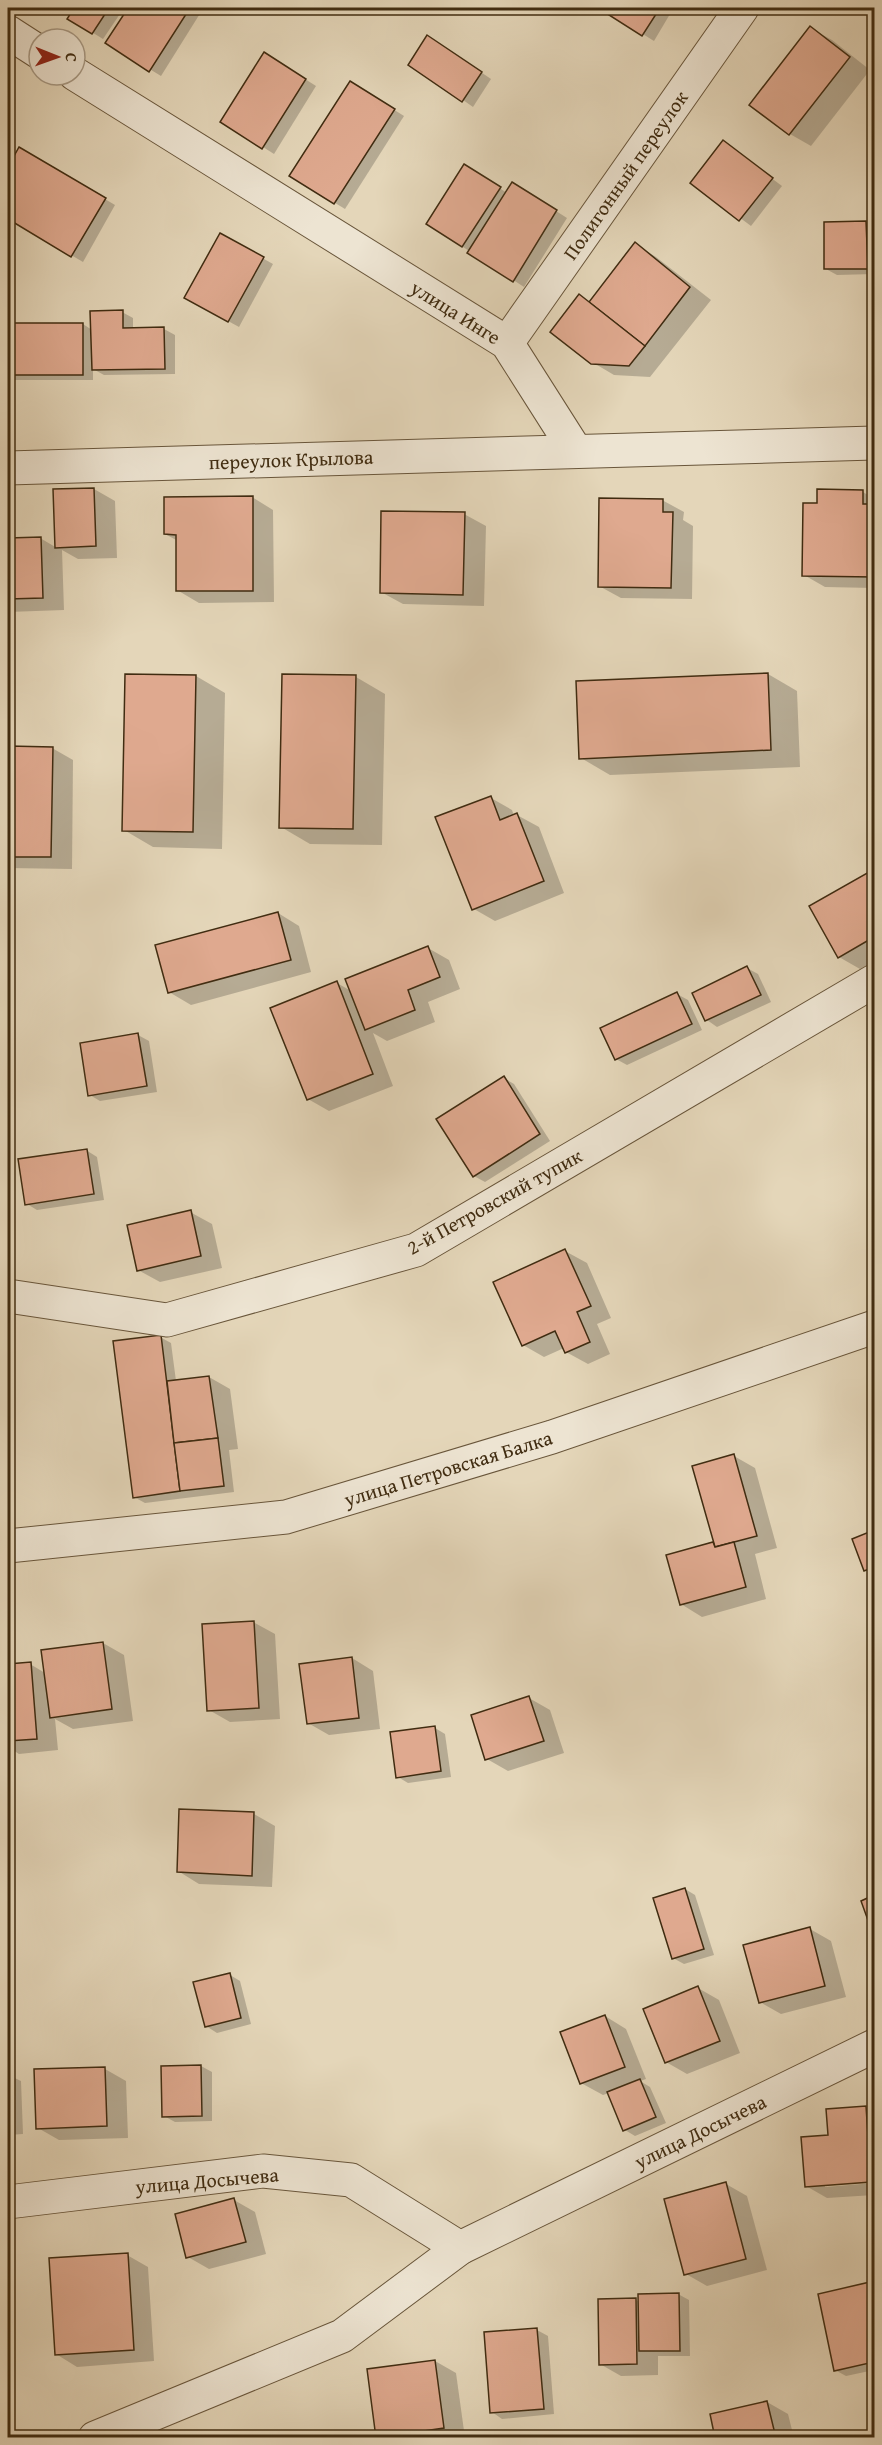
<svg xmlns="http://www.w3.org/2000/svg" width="882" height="2445" viewBox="0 0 882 2445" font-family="'Gentium Book Plus',serif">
  <rect width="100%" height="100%" fill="#e4d6b9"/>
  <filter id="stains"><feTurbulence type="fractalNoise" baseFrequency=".00333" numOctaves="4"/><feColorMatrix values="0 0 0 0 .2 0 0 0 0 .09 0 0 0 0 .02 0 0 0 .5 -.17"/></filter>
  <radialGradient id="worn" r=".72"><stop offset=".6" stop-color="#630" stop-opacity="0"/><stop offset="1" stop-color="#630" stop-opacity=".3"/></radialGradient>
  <g fill="#0003">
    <path d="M76 8H124L103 39 69 18Z"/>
    <path d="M129 8H194L201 12 161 76 107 43Z"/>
    <path d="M601 8H661L670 14 654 41Z"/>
    <path d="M810 28 832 40 870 70 811 146 790 134 751 104Z"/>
    <path d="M438 43 491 79 473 107 463 100Z"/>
    <path d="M275 60 316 86 274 154 222 121Z"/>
    <path d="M361 89 404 116 345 209 291 176Z"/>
    <path d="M723 142 782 186 751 226 692 182Z"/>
    <path d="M20 149 115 205 83 262 8 218V170Z"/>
    <path d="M475 172 507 193 523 190 567 218 524 287 428 224Z"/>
    <path d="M866 222 874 227V274L837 275 826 269Z"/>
    <path d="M221 235 273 264 239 327 186 298Z"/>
    <path d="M635 244 656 257 711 300 650 377 614 375 592 362 579 296 590 303Z"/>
    <path d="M122 312 133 318V329H164L175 335V374L104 375 93 369V380H15L8 376V324H83L92 330Z"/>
    <path d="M94 489 115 501 117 558 78 559 62 550 64 610 8 612V539L40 538 57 548Z"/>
    <path d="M863 492 874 499V588L825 587 804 575 819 505Z"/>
    <path d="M252 497 273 510 274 602 199 603 177 590 178 541 165 534Z"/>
    <path d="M662 500 684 512 683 520 693 526 692 599 621 598 599 586Z"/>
    <path d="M464 514 486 526 484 606 403 604 381 592Z"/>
    <path d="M768 674 797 691 800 767 610 775 581 758Z"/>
    <path d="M196 676 225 693 222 849 153 847 124 830Z"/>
    <path d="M356 677 385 694 382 845 310 844 281 827Z"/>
    <path d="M8 747 52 748 73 760 72 869 8 868Z"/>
    <path d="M491 798 512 810 514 816 517 815 539 827 564 893 495 921 474 909Z"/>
    <path d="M869 874 874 877V961L860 969 839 957Z"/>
    <path d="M278 913 299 926 311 972 191 1005 169 992Z"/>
    <path d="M428 948 449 960 460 989 428 1002 435 1022 387 1041 373 1033 393 1086 329 1111 308 1099 337 983 351 991Z"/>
    <path d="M747 968 758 974 771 1002 717 1027 707 1020 694 993Z"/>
    <path d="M677 994 688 1000 702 1030 627 1065 616 1059Z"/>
    <path d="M138 1035 149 1041 157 1092 100 1101 90 1095Z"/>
    <path d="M504 1078 514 1084 550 1141 485 1182 474 1176Z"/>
    <path d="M86 1150 97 1157 104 1200 37 1210 27 1204Z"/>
    <path d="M190 1212 212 1224 222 1268 160 1282 138 1270Z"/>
    <path d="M565 1251 587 1263 611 1318 597 1324 610 1354 588 1364 566 1352 564 1348 544 1357 523 1345Z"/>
    <path d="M160 1337 171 1343 176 1381 209 1377 230 1389 238 1449 229 1450 234 1492 145 1503 134 1497Z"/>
    <path d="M734 1456 755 1468 777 1548 755 1554 766 1599 702 1617 681 1604 668 1556 715 1543Z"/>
    <path d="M874 1532V1576L865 1570 854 1540Z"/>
    <path d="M253 1622 275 1634 280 1719 230 1722 209 1710Z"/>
    <path d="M103 1643 124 1655 133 1721 73 1729 55 1719 58 1750 19 1754 8 1747V1665L30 1664 45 1673 42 1652Z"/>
    <path d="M352 1658 373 1671 380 1729 329 1735 308 1723Z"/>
    <path d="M529 1698 550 1710 564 1753 508 1771 487 1759Z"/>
    <path d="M435 1728 445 1734 451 1777 408 1783 398 1777Z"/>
    <path d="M254 1814 275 1826 272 1887 199 1884 178 1871Z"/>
    <path d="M685 1889 695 1895 714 1955 684 1964 673 1958Z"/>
    <path d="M810 1929 831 1941 846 1997 781 2014 760 2002Z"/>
    <path d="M230 1975 240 1981 251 2024 217 2033 206 2026Z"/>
    <path d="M698 1988 719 2000 740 2053 687 2074 666 2062Z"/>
    <path d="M605 2016 626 2029 646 2079 640 2081 650 2087 666 2123 635 2136 625 2130 609 2093 603 2095 581 2083Z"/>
    <path d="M201 2066 212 2072V2121L175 2122 164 2116Z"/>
    <path d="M105 2069 126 2081 128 2138 59 2140 38 2128Z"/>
    <path d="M8 2075 21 2081 23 2134 8 2135Z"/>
    <path d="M865 2107 874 2113V2180L825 2184V2187L874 2183V2195L827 2198 806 2186 830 2137Z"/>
    <path d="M726 2184 747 2196 767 2270 707 2286 686 2274Z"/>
    <path d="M234 2200 255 2212 266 2254 209 2269 188 2257Z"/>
    <path d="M127 2255 148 2267 154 2361 77 2367 56 2354Z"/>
    <path d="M870 2284 874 2286V2370L846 2376 835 2370Z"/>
    <path d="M678 2294 689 2300 690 2356H658V2375L621 2376 600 2364 636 2300 640 2302Z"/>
    <path d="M8 2311 13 2360 8 2361Z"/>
    <path d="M537 2330 548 2336 554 2414 502 2419 492 2412Z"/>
    <path d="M435 2361 456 2373 465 2438 378 2437Z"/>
    <path d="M767 2402 788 2414 794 2438H717Z"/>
  </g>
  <g fill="#dfa98f" stroke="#402c11" stroke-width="1.5">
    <path d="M74 8H109L92 34 67 19Z"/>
    <path d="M128 8H190L149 72 105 43Z"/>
    <path d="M598 8H660L642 36Z"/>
    <path d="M810 26 850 57 789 135 749 105Z"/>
    <path d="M427 35 482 72 462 102 408 65Z"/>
    <path d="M264 52 306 79 262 149 220 122Z"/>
    <path d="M350 81 395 109 334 204 289 176Z"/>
    <path d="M723 140 773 178 739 221 690 183Z"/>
    <path d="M19 147 106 198 71 257 8 219V167Z"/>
    <path d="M464 164 501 187 462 247 426 224Z"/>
    <path d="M512 182 557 210 513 282 467 253Z"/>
    <path d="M866 221 868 269H824V222Z"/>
    <path d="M220 233 264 257 228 322 184 298Z"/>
    <path d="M635 242 690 287 645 346 589 302Z"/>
    <path d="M579 294 645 346 629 366 591 364 550 332Z"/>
    <path d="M123 310V328L164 327 165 369 92 370 90 311Z"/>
    <rect x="8" y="323" width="75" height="52"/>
    <path d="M94 488 96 546 55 548 53 489Z"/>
    <path d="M817 489 863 490V504H874V577L802 576 803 503H817Z"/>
    <path d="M253 496V591H176V535L164 534V497Z"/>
    <path d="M599 498 663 499V512H673L671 588 598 587Z"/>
    <path d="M381 511 465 512 463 595 380 593Z"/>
    <path d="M41 537 43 598 8 599V538Z"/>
    <path d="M768 673 771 750 579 759 576 681Z"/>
    <path d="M125 674 196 675 193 832 122 831Z"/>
    <path d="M282 674 356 675 353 829 279 828Z"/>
    <path d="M8 746 53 747 51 857H8Z"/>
    <path d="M491 796 500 820 517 813 544 881 472 910 435 817Z"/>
    <path d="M869 872 874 883V937L838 958 809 906Z"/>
    <path d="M278 912 291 960 168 993 155 945Z"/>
    <path d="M428 946 440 977 408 990 415 1010 365 1030 345 979Z"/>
    <path d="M747 966 761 995 705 1021 692 993Z"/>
    <path d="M337 981 373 1074 307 1100 270 1008Z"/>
    <path d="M677 992 692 1024 615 1060 600 1028Z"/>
    <path d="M138 1033 147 1086 88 1096 80 1043Z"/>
    <path d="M504 1076 540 1134 473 1177 436 1119Z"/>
    <path d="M87 1149 94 1194 25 1205 18 1159Z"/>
    <path d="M191 1210 201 1256 137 1271 127 1225Z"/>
    <path d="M565 1249 591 1306 577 1312 590 1342 565 1353 555 1331 522 1346 493 1282Z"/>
    <path d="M161 1335 180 1491 133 1498 113 1341Z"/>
    <path d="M209 1376 218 1438 174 1443 167 1381Z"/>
    <path d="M218 1438 224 1486 180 1491 174 1443Z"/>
    <path d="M734 1454 757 1536 715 1547 692 1466Z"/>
    <path d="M874 1530V1567L864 1571 852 1539Z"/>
    <path d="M713 1542 715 1547 734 1542 746 1587 680 1605 666 1555Z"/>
    <path d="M254 1621 259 1708 207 1711 202 1624Z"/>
    <path d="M103 1642 112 1709 50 1718 41 1650Z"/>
    <path d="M352 1657 359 1718 307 1724 299 1664Z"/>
    <path d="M31 1662 37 1739 8 1741V1664Z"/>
    <path d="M529 1696 544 1741 485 1760 471 1715Z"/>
    <path d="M435 1726 441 1771 396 1778 390 1732Z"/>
    <path d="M179 1809 254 1812 252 1876 177 1872Z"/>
    <path d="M685 1888 704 1949 672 1959 653 1898Z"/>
    <path d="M874 1895V1937L861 1901Z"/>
    <path d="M810 1927 825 1986 759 2003 743 1945Z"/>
    <path d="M230 1973 241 2018 205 2027 193 1982Z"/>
    <path d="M698 1986 720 2041 665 2063 643 2009Z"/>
    <path d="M605 2015 625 2067 580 2084 560 2032Z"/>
    <path d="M201 2065 202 2116 162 2117 161 2066Z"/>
    <path d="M105 2067 107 2126 36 2129 34 2069Z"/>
    <path d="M10 2073 12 2129H8V2074Z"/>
    <path d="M640 2079 656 2117 623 2131 607 2092Z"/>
    <path d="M866 2106 871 2182 805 2187 801 2137 828 2135 826 2109Z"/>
    <path d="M726 2182 746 2259 684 2275 664 2199Z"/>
    <path d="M234 2198 246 2242 186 2258 175 2214Z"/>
    <path d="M128 2253 134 2350 55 2355 49 2258Z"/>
    <path d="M870 2282 874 2301V2362L834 2371 818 2294Z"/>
    <path d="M679 2293 680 2351H639L638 2294Z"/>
    <path d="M636 2298 637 2364 599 2365 598 2299Z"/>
    <path d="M537 2328 544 2409 490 2413 484 2332Z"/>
    <path d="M435 2360 444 2428 376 2438 367 2369Z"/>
    <path d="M767 2401 776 2438H715L710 2414Z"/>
  </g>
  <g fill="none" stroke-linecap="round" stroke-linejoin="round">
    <g stroke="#69563b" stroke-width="35">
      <g id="minor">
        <path d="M8 32 39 52"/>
        <path d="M75 74 507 343 575 450"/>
        <path d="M507 343 742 8"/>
        <path d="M8 468 874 443"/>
        <path d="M8 1296 167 1320 416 1250 874 981"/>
        <path d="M8 1546 286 1517 552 1437 874 1327"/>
        <path d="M8 2202 263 2171 351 2180 460 2248"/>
        <path d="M95 2438 342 2336 460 2248 874 2046"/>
      </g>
    </g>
    <use href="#minor" stroke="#ede4d2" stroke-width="33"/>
  </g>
  <g text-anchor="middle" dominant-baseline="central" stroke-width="5" stroke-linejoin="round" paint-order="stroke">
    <g font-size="20" fill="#402c11" stroke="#ede4d2">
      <text transform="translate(625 175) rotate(-55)">Полигонный переулок</text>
      <text transform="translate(456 312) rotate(32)">улица Инге</text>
      <text transform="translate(291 459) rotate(-2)">переулок Крылова</text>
      <text transform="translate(494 1201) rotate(-29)">2-й Петровский тупик</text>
      <text transform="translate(448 1468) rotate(-17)">улица Петровская Балка</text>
      <text transform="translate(700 2131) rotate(-26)">улица Досычева</text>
      <text transform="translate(207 2180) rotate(-5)">улица Досычева</text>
    </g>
  </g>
  <rect width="882" height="2445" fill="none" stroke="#e4d6b9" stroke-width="30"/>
  <rect x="9" y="9" width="864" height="2427" fill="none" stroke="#402c11" stroke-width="3"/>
  <rect x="15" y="15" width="852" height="2415" fill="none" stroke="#402c11" stroke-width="1.5"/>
  <g transform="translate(57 57) rotate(91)"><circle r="28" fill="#ede4d2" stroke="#a89a85" stroke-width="1.5"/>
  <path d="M0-4.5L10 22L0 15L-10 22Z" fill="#8f2418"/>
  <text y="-9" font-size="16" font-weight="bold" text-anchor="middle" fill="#402c11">С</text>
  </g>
  <rect width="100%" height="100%" filter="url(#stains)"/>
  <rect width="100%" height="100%" fill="url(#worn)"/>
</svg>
